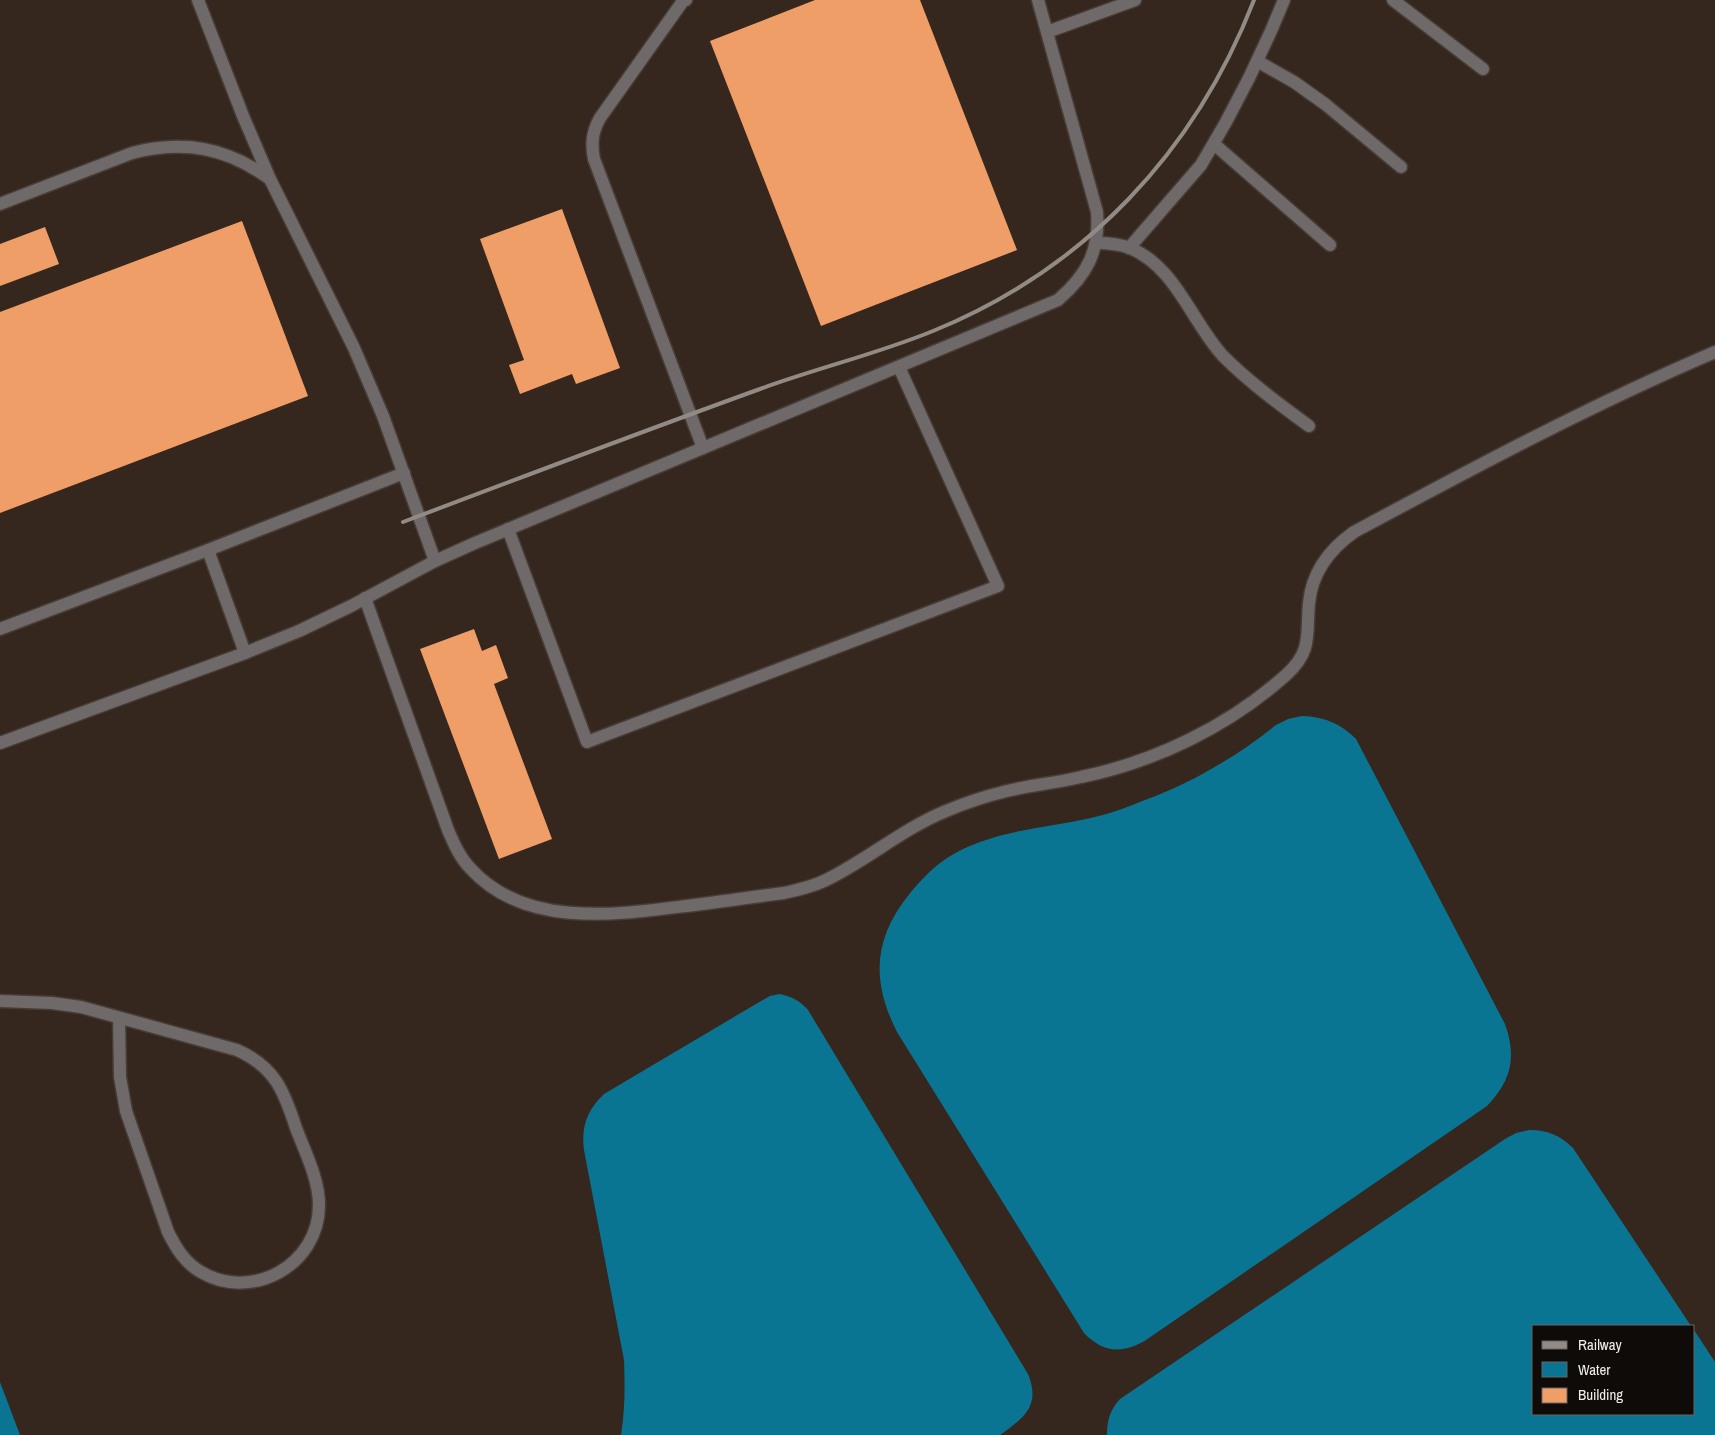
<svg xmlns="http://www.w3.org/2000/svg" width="1715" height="1435" viewBox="0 0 1715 1435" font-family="'Archivo Narrow',sans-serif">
  <rect width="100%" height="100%" fill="#2a201a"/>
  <path fill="#36271e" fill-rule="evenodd" d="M0 0H1715V1435H0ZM1534 1326H1694V1414H1534Z"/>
  <g fill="#097592">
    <path d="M1302 716C1324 717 1340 723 1356 739L1505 1024C1517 1058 1511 1081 1487 1106L1146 1340C1123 1354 1103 1353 1084 1333L897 1032C871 980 873 938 911 892 933 866 948 854 980 842 1015 829 1055 826 1091 818 1109 814 1128 807 1145 800 1192 783 1237 756 1276 725L1288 719Z"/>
    <path d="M780 994C793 997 800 1001 808 1010L1028 1374C1041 1406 1024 1418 1000 1435H621C625 1410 625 1386 624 1360L584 1150C581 1127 587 1110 604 1094L761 1001 770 996Z"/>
    <path d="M1529 1130C1547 1130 1560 1135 1573 1148L1691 1326H1534V1414H1694V1330L1715 1362V1435H1107C1107 1420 1110 1410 1120 1399L1505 1139 1516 1133Z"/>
    <path d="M0 1382 20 1435H0Z"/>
  </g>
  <g fill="#ef9e68">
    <path d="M815 0H920L1017 250 821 326 710 41Z"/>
    <path d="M562 209 620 368 576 384 572 374 520 394 509 365 524 360 480 239Z"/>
    <path d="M242 221 308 396 0 513V312Z"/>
    <path d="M45 227 59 264 0 286V244Z"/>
    <path d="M474 629 482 651 496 645 508 678 494 684 552 839 499 859 420 649Z"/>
  </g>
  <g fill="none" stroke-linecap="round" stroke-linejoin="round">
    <g stroke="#463d37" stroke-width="15">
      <g id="lane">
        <path d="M198 0 243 116 270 179 354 348 383 416 435 561"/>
        <path d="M686 0 683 1 600 118C592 132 591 144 594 159L703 448"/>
        <path d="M1393 0 1483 69"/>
        <path d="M1047 32 1135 0"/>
        <path d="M1257 61 1294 82 1325 104 1401 167"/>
        <path d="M1214 144 1330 245"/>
        <path d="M0 204 132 153C184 140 226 147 270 179"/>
        <path d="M1096 243C1107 243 1119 244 1130 248 1176 267 1191 321 1223 356 1249 382 1279 404 1309 426"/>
        <path d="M1129 248 1201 165 1226 122 1249 78 1271 31 1284 0"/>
        <path d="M508 529 587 742 998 586 899 367"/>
        <path d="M365 598 448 830C454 844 460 858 471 869 525 928 615 915 686 906 719 902 752 897 784 893 798 890 811 887 824 881 866 861 902 829 946 811 965 803 986 796 1007 791 1031 785 1056 783 1081 777 1155 762 1229 726 1286 675 1313 651 1306 634 1309 603 1312 572 1330 549 1354 532 1473 468 1591 405 1715 352"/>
        <path d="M0 629 208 550"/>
        <path d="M245 653 208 550 404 473"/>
        <path d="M0 743 245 653 299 631 351 606 435 561 475 543 1058 300C1087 275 1100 251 1097 212L1038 0"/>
        <path d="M0 1001 52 1003 81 1007 237 1050C275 1067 284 1091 296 1128 305 1152 319 1179 319 1205 319 1265 252 1302 201 1272 185 1263 176 1248 168 1232L126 1111 120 1077 119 1018"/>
      </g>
    </g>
    <use href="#lane" stroke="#6f696a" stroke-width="12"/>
    <path stroke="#928a85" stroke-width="4" d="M403 522C522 477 641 432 760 389 817 368 877 354 933 331 1085 269 1195 152 1254 0"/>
  </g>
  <rect x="1532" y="1325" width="162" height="90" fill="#0f0b08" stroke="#6a6562"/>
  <rect x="1542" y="1341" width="25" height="8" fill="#928a85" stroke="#6a6562"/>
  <text x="1578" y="1350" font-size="15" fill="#f2ece8">Railway</text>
  <rect x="1542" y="1362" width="25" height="15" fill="#097592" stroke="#6a6562"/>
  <text x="1578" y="1375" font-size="15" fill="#f2ece8">Water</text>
  <rect x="1542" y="1388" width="25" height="15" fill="#ef9e68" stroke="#6a6562"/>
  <text x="1578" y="1400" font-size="15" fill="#f2ece8">Building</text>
</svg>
